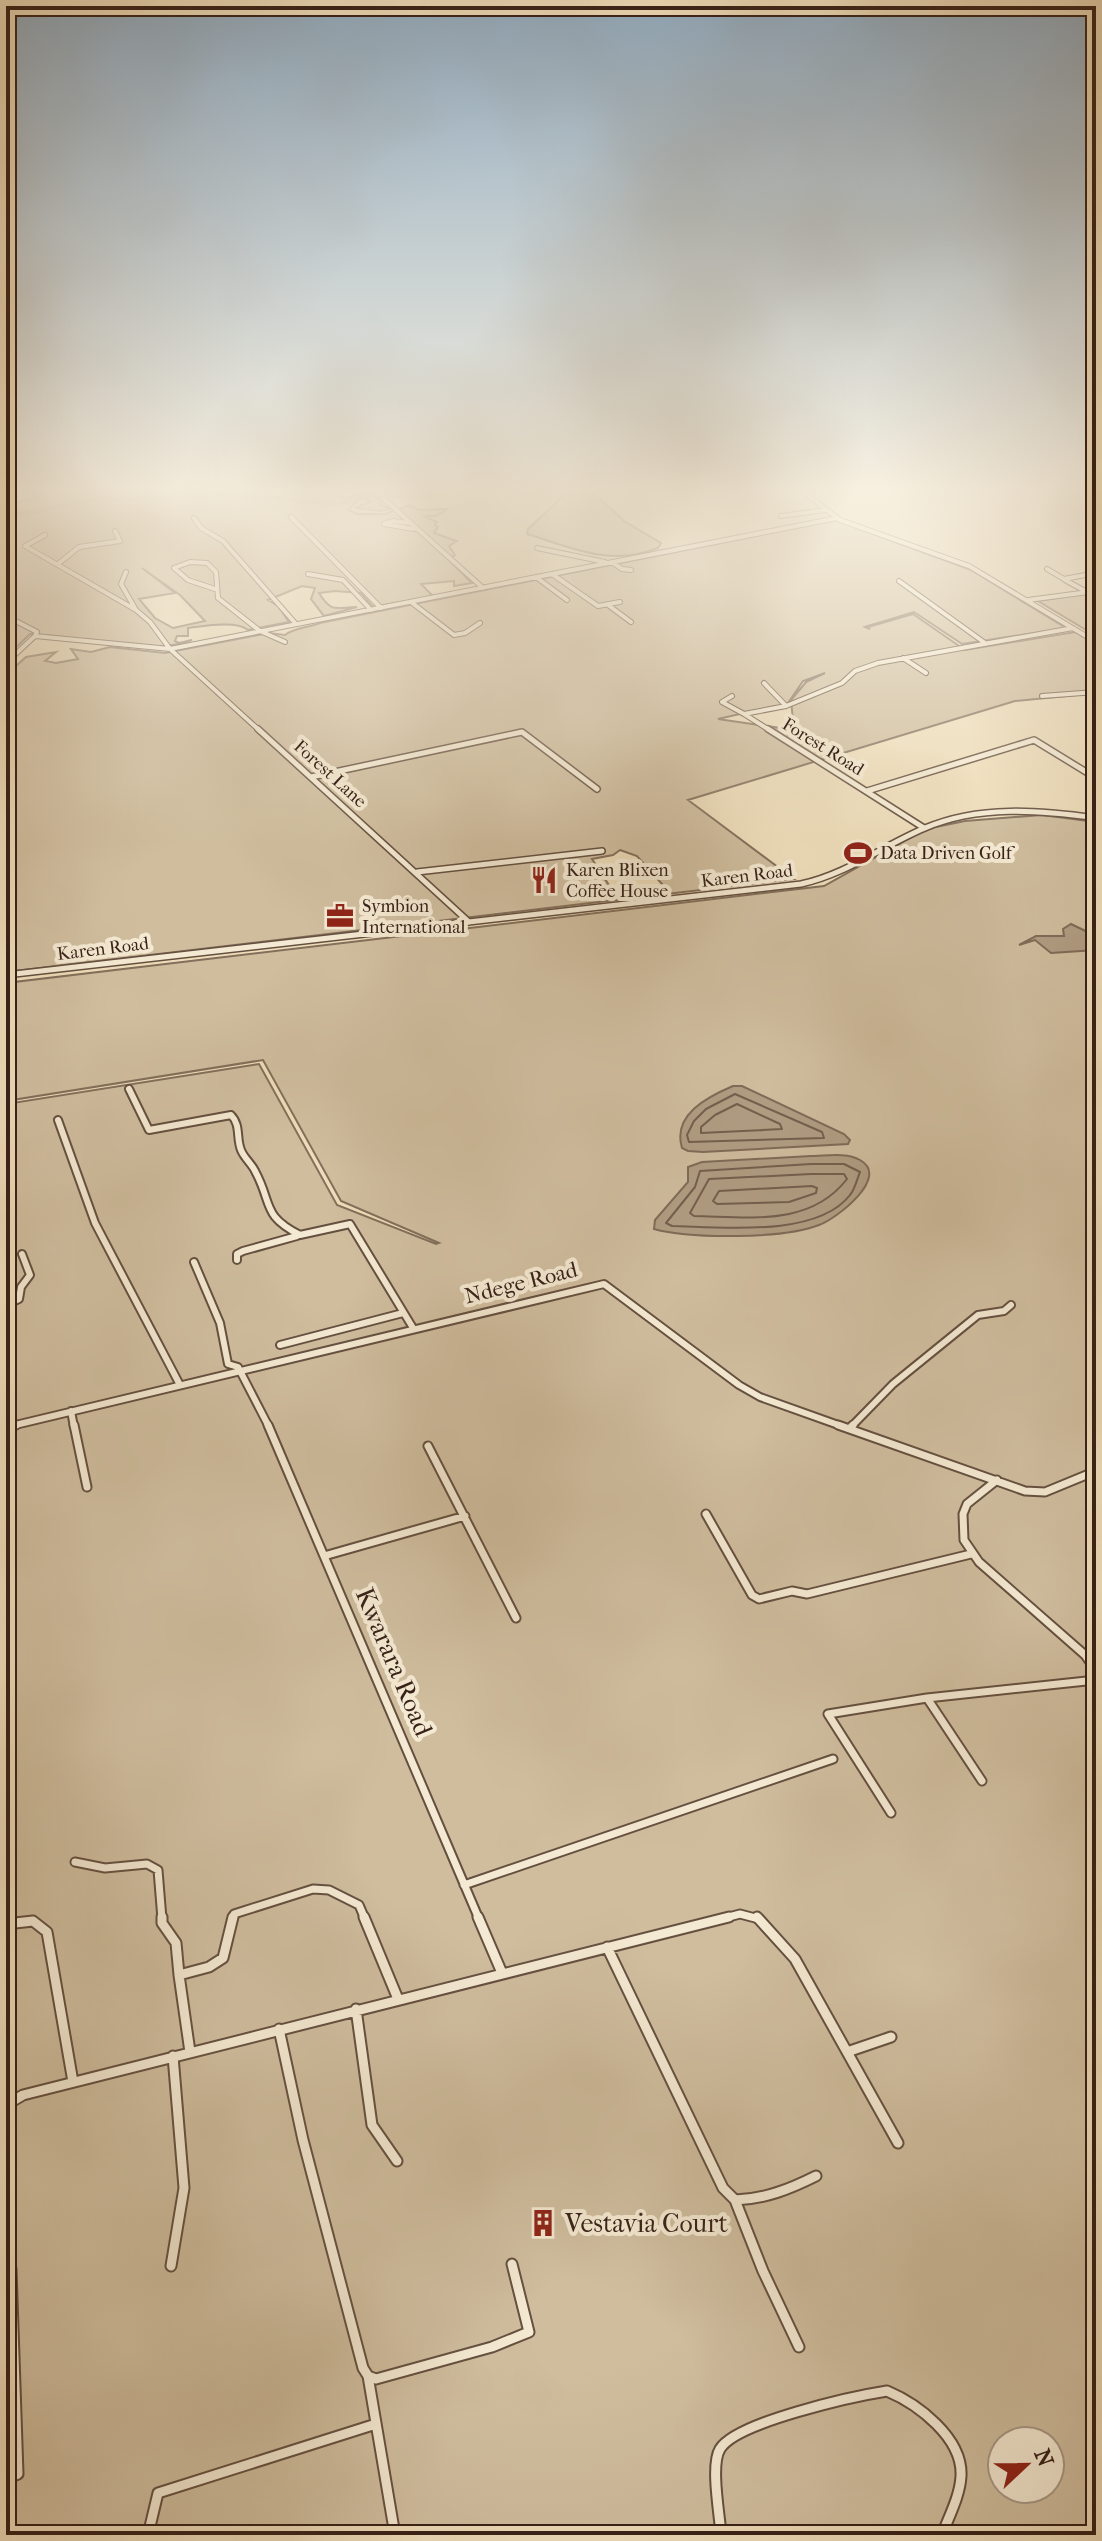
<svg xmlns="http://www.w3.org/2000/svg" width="1102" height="2541" viewBox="0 0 1102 2541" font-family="'IM FELL French Canon',serif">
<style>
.green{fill:#cfbd9e;stroke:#836f5b;stroke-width:2;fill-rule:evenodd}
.water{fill:#b09d83;stroke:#806b58;stroke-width:2}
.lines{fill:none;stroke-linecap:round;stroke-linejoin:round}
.shore{stroke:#745f4e;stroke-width:2}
.river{fill:#b09d83;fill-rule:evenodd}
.minor-far4-casing{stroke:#655040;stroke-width:6}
.minor-far3-casing{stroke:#655040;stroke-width:8}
.minor-far2-casing{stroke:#655040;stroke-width:10}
.minor-far1-casing{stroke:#655040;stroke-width:11}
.minor-casing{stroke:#655040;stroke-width:13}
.minor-far4{stroke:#f4e9d2;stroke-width:4}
.minor-far3{stroke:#f4e9d2;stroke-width:5}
.minor-far2{stroke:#f4e9d2;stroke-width:6}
.minor-far1{stroke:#f4e9d2;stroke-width:7}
.minor{stroke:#f4e9d2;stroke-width:9}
.labels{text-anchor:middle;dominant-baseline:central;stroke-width:8;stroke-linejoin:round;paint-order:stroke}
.far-street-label{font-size:18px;fill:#372118;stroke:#f4e9d2}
.far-poi-label{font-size:18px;fill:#372118;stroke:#f4e9d2;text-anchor:start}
.street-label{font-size:22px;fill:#372118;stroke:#f4e9d2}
.near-street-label{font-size:26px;fill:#372118;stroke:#f4e9d2}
.near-poi-label{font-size:26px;fill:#372118;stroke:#f4e9d2;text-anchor:start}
</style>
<rect width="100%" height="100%" fill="#eeddba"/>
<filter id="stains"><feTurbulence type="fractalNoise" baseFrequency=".0025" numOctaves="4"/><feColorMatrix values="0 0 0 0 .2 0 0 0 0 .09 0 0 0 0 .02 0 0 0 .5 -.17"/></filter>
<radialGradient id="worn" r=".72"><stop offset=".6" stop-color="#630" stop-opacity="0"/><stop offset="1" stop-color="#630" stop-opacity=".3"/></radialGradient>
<path class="green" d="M21,488H341L338,495L344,499L369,491L382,502L380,505L391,509L380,511L355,508L370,502L366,498L359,499L348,510L358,514H385L410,505L419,510L448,509L436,516H423L437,522L435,525L438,527L434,533L457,541L449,546L455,555L449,560L472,583L454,586V581L421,584L433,596L373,607L361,593L335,591L319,593C332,614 336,607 357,607L324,616L311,599L315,588L302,586L268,600L278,606L289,622L248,630C237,620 203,626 188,628V636H177L175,641L179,643L192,640C151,657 75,635 30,634L6,657V518L19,512L8,505L38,497ZM142,568L180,595L205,621L173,628L155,618L139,599L175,593Z
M588,488L624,521L661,543L658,548C610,567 573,548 527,534L528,529L571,489Z
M836,520L971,570L1066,628L962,644L914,612L865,627L870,629L868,627L913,614L965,650L1075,632L1096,644V693L1015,701L688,800L794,879L6,972V675L26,657L56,652L45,661L56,663L78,659L71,649L91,652L110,647L165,653L269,633L285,635C295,627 308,628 320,623ZM825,673L806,682L791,700L794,730L718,719L788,703L803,681ZM620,850L637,856L670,893L618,899L592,859L613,855Z
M1096,592V636L1038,601Z
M1042,815L1096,822V2535H6V1104L259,1064L337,1205L436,1244L439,1243L341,1201L263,1060L6,1101V983L824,886L926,829L965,821ZM1002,2441H1050V2489H1002Z"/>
<path class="water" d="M1071,924L1096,936V950L1051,953L1035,940L1019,945L1036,936H1064L1063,929Z
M733,1086H742L844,1134L850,1140L848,1144L703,1152L688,1151L682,1148C672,1115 707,1097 733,1086Z
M811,1156C826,1156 846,1152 860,1160C891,1177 836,1219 819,1225C784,1239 690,1239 654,1229L655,1220L688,1182V1167L702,1162Z"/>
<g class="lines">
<path class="shore" d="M735,1094L822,1132L824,1138L689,1142L687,1135L694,1121L706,1109Z
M737,1104L780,1124L782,1129L701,1133V1127L715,1115Z
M811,1164H844L860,1172C857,1179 855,1189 850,1195C817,1238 720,1227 672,1226L666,1223L695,1187L700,1171Z
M811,1174H844L847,1179C810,1227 749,1217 694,1216L690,1213L709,1179Z
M812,1186L817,1188L816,1193L789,1202L717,1204L713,1201L719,1191Z"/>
<path class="river" d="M450,488H461L436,498H364L337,506L210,494L147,501H97L33,514L6,522V517L31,510L97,497H147L210,490L336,502L363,494H435Z"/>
<g class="minor-far4-casing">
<path id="minor-far4" d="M372,488L483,588
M798,488L840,520L969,566L1096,642
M781,516L826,510
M291,517L381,608
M194,518L201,528L223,541L296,624
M409,523L393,521L384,524L414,529
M45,535L25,546L136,610L150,622L170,649L260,731
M537,548L605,562
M612,562L622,569L631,570
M58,564L79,547L120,541L115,531
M1047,569L1064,579L1096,573
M126,572L121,584L136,610
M308,574L343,580L371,610
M552,574L598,606L620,602
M536,577L567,600
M1065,580L1087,592
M899,581L985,643
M215,589L188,580L174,568L190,562L207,563L216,572L218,598L260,631L285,642
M1028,600L1096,591
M411,602L454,635L465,633L480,623
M608,605L631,622
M6,616L37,632L35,636
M903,658L926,673
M6,663L35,636L170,649L837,518
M764,683L786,706
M732,696L722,702L744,714
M1042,696L1096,692
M771,731L744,714L786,706L842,683L855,671L878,663L1073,628"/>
</g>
<g class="minor-far3-casing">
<path id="minor-far3" d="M258,729L469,922
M768,729L924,828
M311,777L522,732L597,789
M867,791L1034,740L1096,778
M417,872L602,851
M6,975L801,884C847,874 882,846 925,828C979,805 1039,810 1096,818"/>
</g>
<g class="minor-far2-casing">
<path id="minor-far2" d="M129,1089L149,1130L231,1115C241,1125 236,1138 241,1150C244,1158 252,1164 255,1171C273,1204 261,1215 300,1235L350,1224L413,1328
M58,1120L95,1223L180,1385
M237,1260V1254L243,1251L297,1236
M194,1262L220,1323L228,1364L238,1367L269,1427
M6,1305L19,1299L21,1287L30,1275L22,1254
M280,1345L403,1313
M71,1411L74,1427
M7,1427L604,1284L739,1385L760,1397L844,1427
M851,1427L893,1384L978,1315L1004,1311L1011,1305"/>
</g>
<g class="minor-far1-casing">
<path id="minor-far1" d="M74,1425L87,1487
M268,1425L479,1919
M838,1425L1025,1491L1045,1492L1096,1471
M6,1427L16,1425
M850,1428L853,1425
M428,1446L516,1618
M997,1480L967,1504L963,1514L964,1540L979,1562L1085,1655L1096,1671
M706,1514L752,1595L759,1599L792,1591L807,1594L971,1554
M324,1556L465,1516
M982,1781L927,1698L1096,1680
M891,1813L828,1714L927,1698
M75,1862L105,1868L147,1864L158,1870L162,1919
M464,1885L833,1759
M233,1919L234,1914L313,1889L329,1890L359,1905L365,1919
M721,1919L740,1914L759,1919"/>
</g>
<g class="minor-casing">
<path id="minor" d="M162,1917V1923L176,1943L179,1975
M364,1917L398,1999
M478,1917L502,1973
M757,1917L795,1959L898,2143
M6,1924L33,1921L47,1932L73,2082
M607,1947L723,2188L735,2200C765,2199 790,2189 816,2176
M356,2009L372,2125L397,2161
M279,2029L303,2140L363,2368L368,2376L376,2379L492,2347L529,2332L512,2264
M190,2052L179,1975L209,1967L223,1958L233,1917
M847,2052L891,2037
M6,2105L23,2095L729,1917
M735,2200L763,2271L799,2347
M6,2258L11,2269L18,2474L6,2479
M171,2266L184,2188L173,2056
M368,2376L395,2535
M148,2535L158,2493L376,2424
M721,2535C720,2516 710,2465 720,2449C736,2422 855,2396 887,2391C918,2404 963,2438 961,2476C960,2496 949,2516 942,2535"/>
</g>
<use href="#minor-far4" class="minor-far4"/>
<use href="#minor-far3" class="minor-far3"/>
<use href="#minor-far2" class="minor-far2"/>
<use href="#minor-far1" class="minor-far1"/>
<use href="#minor" class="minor"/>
</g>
<linearGradient id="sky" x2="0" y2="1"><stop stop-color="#91abc0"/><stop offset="0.58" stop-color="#f7f0e0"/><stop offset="1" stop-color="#f7f0e0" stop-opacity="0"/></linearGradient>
<rect width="1102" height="844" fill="url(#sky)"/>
<defs>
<g id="stadium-bare" transform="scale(2.16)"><path d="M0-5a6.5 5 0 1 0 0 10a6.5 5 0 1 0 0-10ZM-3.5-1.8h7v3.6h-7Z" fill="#8f2418" stroke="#f4e9d2" stroke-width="2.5" paint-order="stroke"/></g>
<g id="restaurant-bare" transform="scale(2.16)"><path d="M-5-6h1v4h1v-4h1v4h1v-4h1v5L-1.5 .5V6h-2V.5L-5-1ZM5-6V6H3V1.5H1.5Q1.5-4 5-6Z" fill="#8f2418" stroke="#f4e9d2" stroke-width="2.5" paint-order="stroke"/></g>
<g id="office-bare" transform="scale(2.16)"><path d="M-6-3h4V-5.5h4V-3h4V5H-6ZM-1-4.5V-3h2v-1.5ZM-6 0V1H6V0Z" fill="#8f2418" stroke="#f4e9d2" stroke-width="2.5" paint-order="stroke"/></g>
<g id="building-bare" transform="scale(2.16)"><path d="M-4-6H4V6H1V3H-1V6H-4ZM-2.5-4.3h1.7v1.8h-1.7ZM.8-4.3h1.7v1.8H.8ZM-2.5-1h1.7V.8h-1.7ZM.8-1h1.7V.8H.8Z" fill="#8f2418" stroke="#f4e9d2" stroke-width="2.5" paint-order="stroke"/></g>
</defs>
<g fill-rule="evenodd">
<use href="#stadium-bare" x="858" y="853"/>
<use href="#restaurant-bare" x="544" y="880"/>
<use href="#office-bare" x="340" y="916"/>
<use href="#building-bare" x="543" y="2223"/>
</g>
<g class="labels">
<g class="far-street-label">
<text transform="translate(823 747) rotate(32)">Forest Road</text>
<text transform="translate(330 774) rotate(42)">Forest Lane</text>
<text transform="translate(747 876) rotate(-7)">Karen Road</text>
<text transform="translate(103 949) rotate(-7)">Karen Road</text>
</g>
<g class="far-poi-label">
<text x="880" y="853">Data Driven Golf</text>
<text x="566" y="870">Karen Blixen<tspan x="566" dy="21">Coffee House</tspan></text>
<text x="362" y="906">Symbion<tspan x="362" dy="21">International</tspan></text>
</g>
<g class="street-label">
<text transform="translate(521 1283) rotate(-14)">Ndege Road</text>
</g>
<g class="near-street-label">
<text transform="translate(394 1662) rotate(67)">Kwarara Road</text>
</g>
<g class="near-poi-label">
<text x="565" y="2223">Vestavia Court</text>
</g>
</g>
<rect width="1102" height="2541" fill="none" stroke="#eeddba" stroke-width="32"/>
<rect x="8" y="8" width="1086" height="2525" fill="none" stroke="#372118" stroke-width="4"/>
<rect x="16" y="16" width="1070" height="2509" fill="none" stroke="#372118" stroke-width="2"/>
<g transform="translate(1026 2465) rotate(68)"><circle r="38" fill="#f4e9d2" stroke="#a89988" stroke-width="2"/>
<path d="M0-6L14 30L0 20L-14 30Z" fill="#8f2418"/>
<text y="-12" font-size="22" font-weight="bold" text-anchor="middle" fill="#372118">N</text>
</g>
<rect width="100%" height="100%" filter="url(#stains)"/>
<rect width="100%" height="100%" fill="url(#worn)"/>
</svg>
